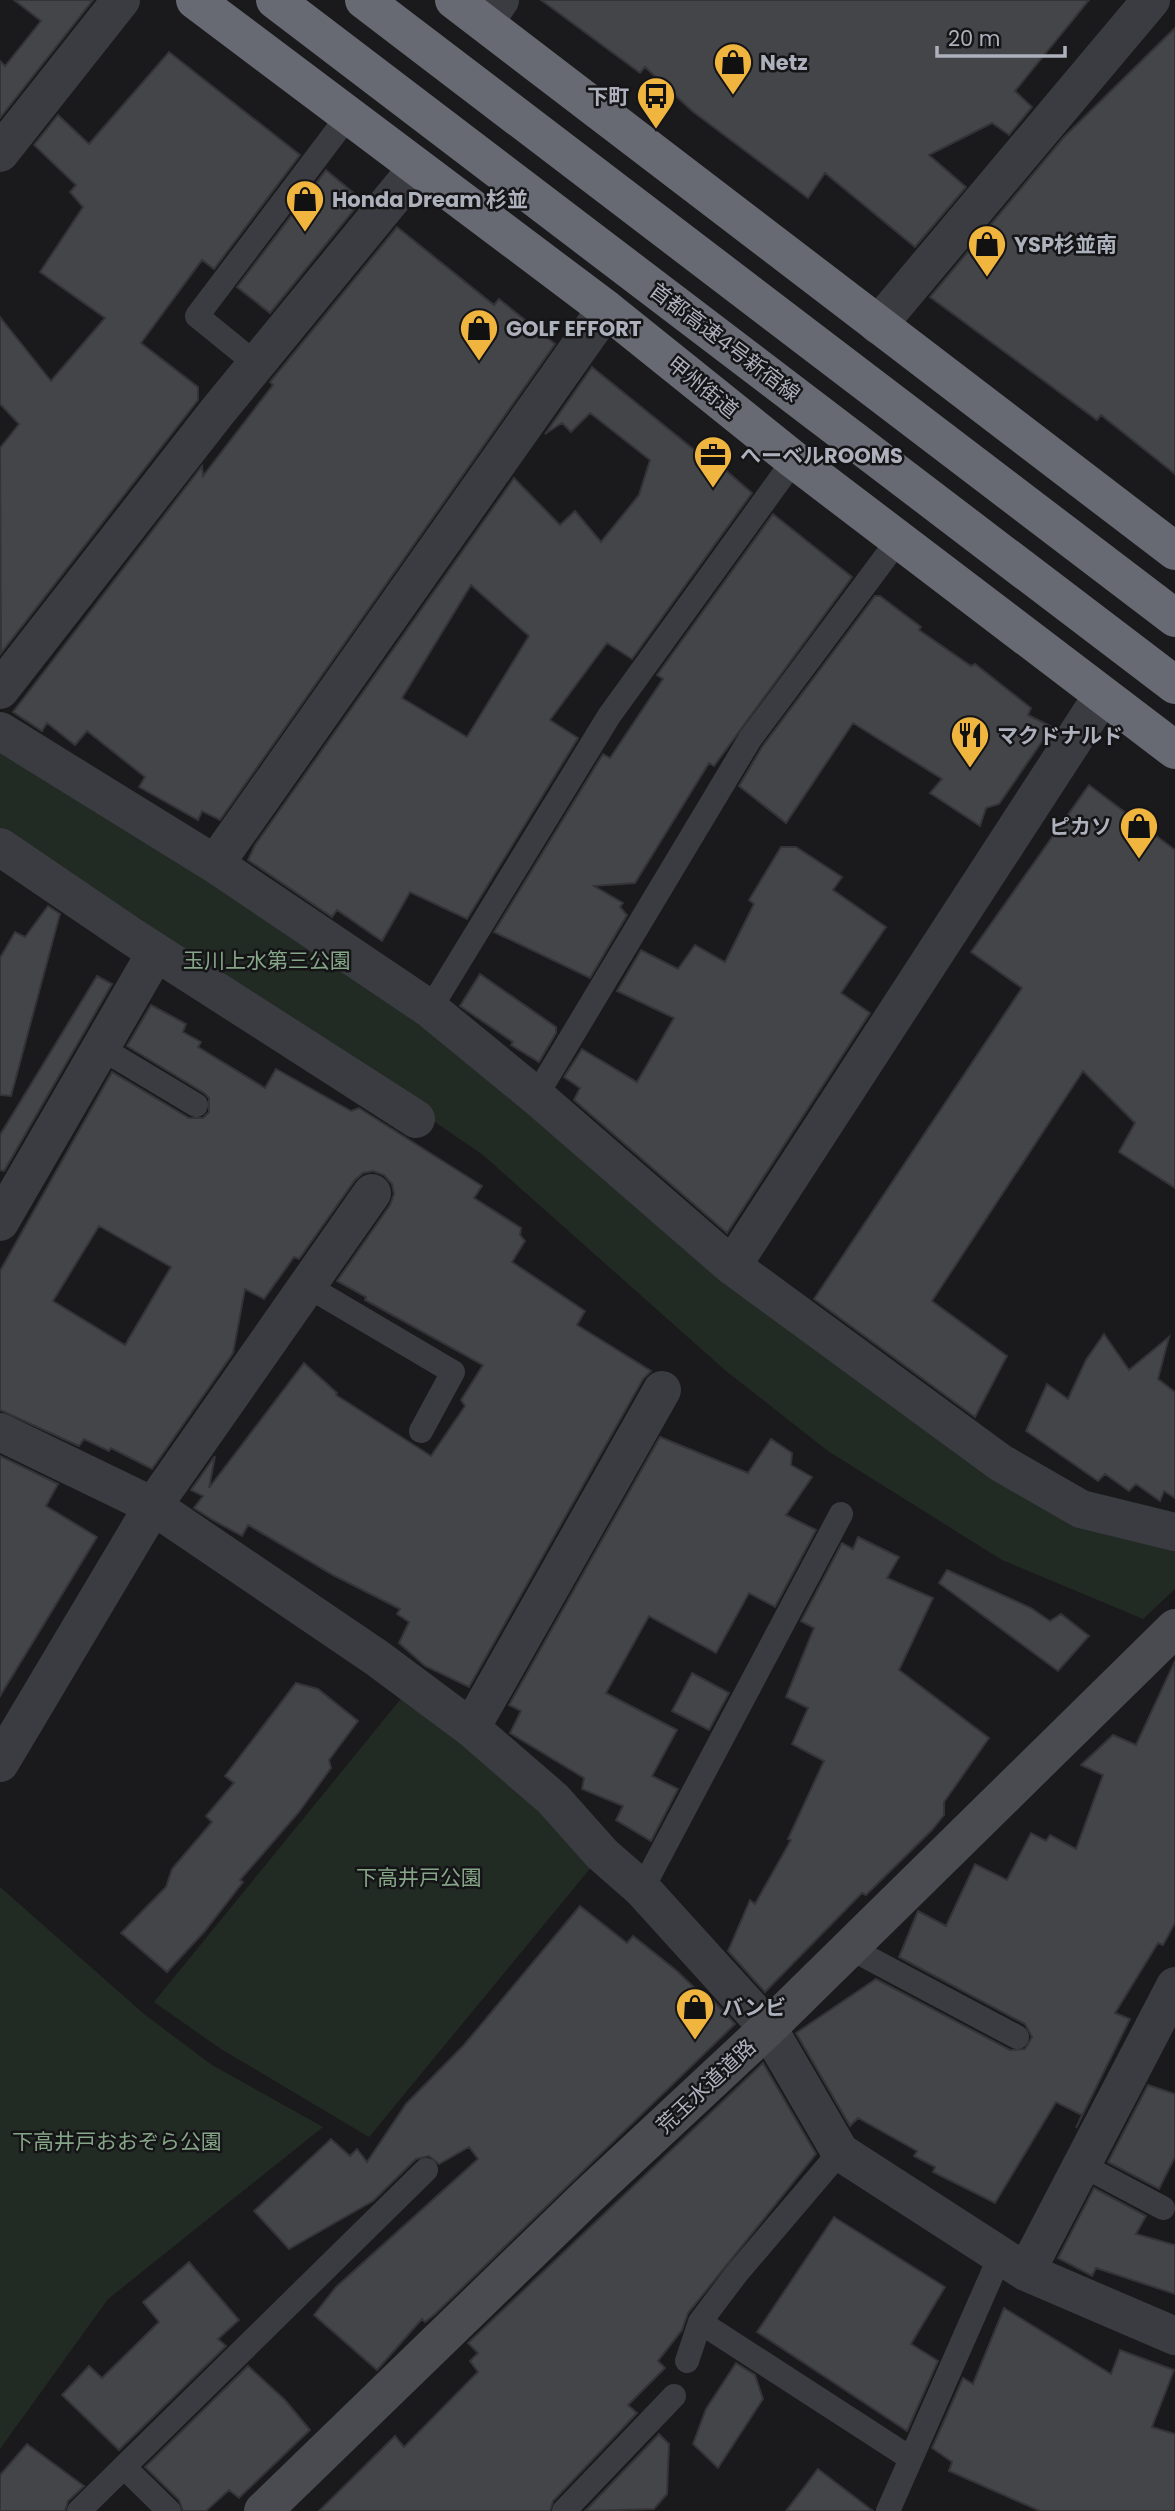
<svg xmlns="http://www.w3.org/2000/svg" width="1175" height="2511" viewBox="0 0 1175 2511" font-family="Poppins,'Noto Sans JP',sans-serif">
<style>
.green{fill:#222b23}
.building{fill:#444549;stroke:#343438;stroke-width:2;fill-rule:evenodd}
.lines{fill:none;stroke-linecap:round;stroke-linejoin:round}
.lane{stroke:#3b3c41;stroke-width:24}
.street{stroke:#3b3c41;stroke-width:38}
.secondary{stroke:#494b51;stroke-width:38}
.highway{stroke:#676a72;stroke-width:38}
.labels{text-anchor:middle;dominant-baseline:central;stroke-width:5;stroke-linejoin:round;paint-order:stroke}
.poi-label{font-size:21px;font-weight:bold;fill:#adb1bc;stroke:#151518;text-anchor:start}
.street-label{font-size:21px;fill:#adb1bc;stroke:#151518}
.park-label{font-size:21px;fill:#85a687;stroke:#151518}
</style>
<rect width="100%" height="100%" fill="#1a1a1c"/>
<path class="green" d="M0,749L291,925L570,1138L825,1353L1175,1545V1589L1143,1619L1002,1560L828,1451L726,1371L483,1155L333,1052L0,839Z
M413,1684L602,1854L369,2137L221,2049L154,2002Z
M0,1887L144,2014L212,2065L323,2127L108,2299L0,2449Z"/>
<path class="building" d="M14,0H93L0,118V61L5,66L41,21Z
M541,0H1089L1015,91L1032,107L1009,135L992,123L929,155L966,187L915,247L825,173L808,198L692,111L645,67L640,73Z
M1175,28V474L1101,415L1097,420L930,297L1064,137Z
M169,52L300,155L214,269L202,260L141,343L198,387V400L1,653L0,448L19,424L0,404V317L51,381L105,318L40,272L83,207L70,192L76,185L34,145L58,115L89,144Z
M326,170L362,200L270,313L237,287Z
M397,227L494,305L499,299L555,344L220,820L202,811L198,820L139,787L145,777L87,731L75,745L47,723L42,731L13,712L202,466L203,476L273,385L270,382Z
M592,367L697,452L700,448L752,493L632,659L607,643L550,720L578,738L467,919L410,892L382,941L337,910L332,917L248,860L255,845L514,478L560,525L575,511L601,542L639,495L650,460L590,413L571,432L562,423L545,434ZM471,585L529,636L467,737L402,698Z
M773,514L852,577L714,766L709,763L635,883L594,886L623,903L620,907L627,915L590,978L494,932L603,754L610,758L663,679L657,675Z
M875,596H880L921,627L919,630L971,666L975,664L1031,708L1028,715L1052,727L999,804L986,808L980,826L930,793L942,779L853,723L786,823L739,786L762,747Z
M1089,785L1175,850V1188L1119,1152L1135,1123L1083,1071L932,1301L1007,1356L975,1417L814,1299L1022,988L971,952Z
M781,847H796L842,877L833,890L886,927L841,993L870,1013L727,1233L574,1100L580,1088L564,1077L582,1049L637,1082L674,1018L617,991L641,950L678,969L695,945L725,962L754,904L749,900Z
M48,906L60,914L11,1096L0,1095V958L15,932L25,937Z
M480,974L556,1027V1033L539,1062L511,1045L513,1042L460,1006Z
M97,976L112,984L4,1171L0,1170V1135Z
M151,1005L186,1024L183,1032L201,1042L198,1047L265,1088L276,1069L351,1111L359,1108L482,1186L474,1198L521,1228L520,1235L525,1241L512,1262L585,1311L577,1325L651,1371L643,1379L469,1687L425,1666L399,1643L409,1622L397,1614L400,1609L333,1575L248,1525L242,1536L211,1519L194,1508L203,1496L191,1490L215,1456L209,1488L304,1363L337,1393L336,1395L431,1456L465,1406L461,1400L483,1365L365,1300L366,1297L337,1281L390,1205L394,1194L392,1184L384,1175L373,1171L363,1173L355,1180L299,1259L294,1257L264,1299L245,1289L233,1353L152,1469L111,1448L109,1451L84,1439L79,1446L0,1410V1271L112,1072L189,1118H203L209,1112V1098L204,1093L127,1046ZM99,1226L171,1267L125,1345L53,1301Z
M1104,1334L1129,1370L1169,1337L1158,1379L1175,1392V1498L1164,1491L1160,1501L1136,1484L1129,1491L1105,1474L1098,1481L1026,1431L1047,1384L1068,1399L1086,1360Z
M660,1437L748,1473L771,1439L792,1453L791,1465L812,1477L786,1515L816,1530L775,1607L749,1593L716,1653L649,1616L606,1693L677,1730L652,1776L678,1789L651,1841L616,1820L623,1806L582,1789L584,1778L510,1733L521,1711L509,1705Z
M0,1456L58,1484L46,1506L97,1537L0,1696Z
M858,1537L899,1557L887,1578L933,1598L899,1670L989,1738L944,1802V1815L932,1830L866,1895L862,1893L765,1992L728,1951L750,1900L755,1904L791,1840L788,1839L824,1761L792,1744L808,1708L786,1697L814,1628L801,1621L842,1543L853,1549Z
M947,1570L1031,1608L1050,1621L1061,1614L1089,1636L1058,1671L939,1583Z
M1175,1661V1923L1163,1945L1158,1943L1115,2013L1130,2019L1076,2128L1082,2115L1056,2102L995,2203L933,2172L935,2167L914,2156L917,2151L858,2118L850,2126L796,2033L876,1979L1010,2050L1025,2049L1032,2037L1025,2024L899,1957L918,1911L946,1926L975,1864L1007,1880L1031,1833L1046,1841L1050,1835L1076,1849L1103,1775L1081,1765L1113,1735L1136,1745Z
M692,1673L729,1693L709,1730L672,1711Z
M296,1683L318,1689L358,1721L329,1760L331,1768L299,1812L240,1880L243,1882L204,1932L167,1972L121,1933L166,1887L172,1869L212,1822L206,1816L234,1783L225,1776Z
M580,1906L627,1943L633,1936L677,1971L707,2000L709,1996L735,2024L435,2314L425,2322L422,2319L377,2370L314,2315L336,2287L478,2159L469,2147L439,2164L429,2156L416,2159L373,2201L289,2249L254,2211L331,2139L350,2156L357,2149L367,2162L406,2104L464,2045Z
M763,2063L816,2154L688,2313L682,2330L658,2361L665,2368L628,2405L637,2413L553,2501L550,2511H319L395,2436L404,2447L478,2372L470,2361L478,2353L468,2343Z
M1148,2085L1175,2094V2157L1159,2189L1108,2162Z
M1094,2188L1146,2216L1136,2234L1175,2245V2294L1096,2268L1092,2276L1058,2258Z
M834,2217L945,2287L911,2344L938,2361L907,2431L757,2332Z
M189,2262L239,2320L218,2339L226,2346L119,2450L62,2395L89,2366L102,2378L159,2322L143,2302Z
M1004,2308L1111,2374L1120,2350L1174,2370L1152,2427L1175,2434V2511H1040L949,2471L952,2462L932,2448L963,2378L973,2384Z
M736,2363L755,2375L763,2399L718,2468L693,2444L706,2409Z
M248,2366L285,2400L310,2430L239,2498L229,2490L206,2511H183L179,2500L145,2467Z
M659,2434L669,2444L667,2494L654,2509L585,2511Z
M27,2444L84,2486L68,2501L65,2511H0V2475Z
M818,2469L873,2511H786Z"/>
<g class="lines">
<path class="lane" d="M256,364L197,316L348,116
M430,1009L609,716L794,460
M101,1048L196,1105
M536,1096L750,739L899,539
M309,1287L453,1372L421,1431
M642,1889L841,1514
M848,1947L1017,2037
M1082,2165L1163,2208
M700,2322L910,2458
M687,2361L700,2322L737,2273L840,2152
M124,2467L169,2511
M79,2511L426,2170
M564,2511L674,2396
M888,2511L1001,2254"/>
<path class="street" d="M485,22L500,0
M0,153L121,0
M878,325L1151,0
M0,690L217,412L417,168
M0,731L215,864L430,1009L536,1096L732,1266L1001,1463L1081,1509L1175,1532
M0,847L131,936L416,1119
M215,864L606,309
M0,1222L156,952
M732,1266L1102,696
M0,1432L153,1506L377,1658L471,1728L553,1799L602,1854L642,1889L768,2028L840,2152L1026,2272L1175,2336
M471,1728L662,1390
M0,1763L153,1506L372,1193
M1026,2272L1175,1986"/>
<path class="secondary" d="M263,2511L590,2194L768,2028L1175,1628"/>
<path class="highway" d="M195,0L606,309L794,460L1175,750
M275,0L1175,685
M364,0L1175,618
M454,0L1175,551"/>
</g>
<defs>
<g id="shop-pin" transform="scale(2.0125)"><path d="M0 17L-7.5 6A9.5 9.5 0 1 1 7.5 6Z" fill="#f0b53f" stroke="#151518"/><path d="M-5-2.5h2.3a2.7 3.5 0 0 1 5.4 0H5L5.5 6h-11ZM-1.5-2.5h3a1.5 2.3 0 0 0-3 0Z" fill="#111"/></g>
<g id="bus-pin" transform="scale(2.0125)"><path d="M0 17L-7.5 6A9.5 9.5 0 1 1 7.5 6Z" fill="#f0b53f" stroke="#151518"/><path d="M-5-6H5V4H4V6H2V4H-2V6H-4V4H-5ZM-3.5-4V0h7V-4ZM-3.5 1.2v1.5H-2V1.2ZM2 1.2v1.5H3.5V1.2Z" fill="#111"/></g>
<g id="office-pin" transform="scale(2.0125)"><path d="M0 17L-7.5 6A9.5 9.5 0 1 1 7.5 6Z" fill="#f0b53f" stroke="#151518"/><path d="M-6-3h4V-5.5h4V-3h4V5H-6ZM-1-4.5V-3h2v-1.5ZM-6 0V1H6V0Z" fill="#111"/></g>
<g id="restaurant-pin" transform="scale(2.0125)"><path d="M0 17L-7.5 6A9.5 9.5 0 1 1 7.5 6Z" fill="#f0b53f" stroke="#151518"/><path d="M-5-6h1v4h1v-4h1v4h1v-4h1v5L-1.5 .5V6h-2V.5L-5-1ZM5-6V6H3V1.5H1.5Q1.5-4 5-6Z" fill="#111"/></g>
</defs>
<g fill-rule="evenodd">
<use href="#shop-pin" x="733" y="62"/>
<use href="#bus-pin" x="656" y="96"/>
<use href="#shop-pin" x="305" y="199"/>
<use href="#shop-pin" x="987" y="244"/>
<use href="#shop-pin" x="479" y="328"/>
<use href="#office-pin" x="713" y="455"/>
<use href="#restaurant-pin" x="970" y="735"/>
<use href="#shop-pin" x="1139" y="826"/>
<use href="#shop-pin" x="695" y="2007"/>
</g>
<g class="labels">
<g class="poi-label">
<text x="760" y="62">Netz</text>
<text x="629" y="96" text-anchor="end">下町</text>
<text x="332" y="199">Honda Dream 杉並</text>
<text x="1014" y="244">YSP杉並南</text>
<text x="506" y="328">GOLF EFFORT</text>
<text x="740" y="455">へーベルROOMS</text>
<text x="997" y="735">マクドナルド</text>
<text x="1112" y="826" text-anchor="end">ピカソ</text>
<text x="722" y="2007">バンビ</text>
</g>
<g class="street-label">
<text transform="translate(725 342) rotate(37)">首都高速4号新宿線</text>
<text transform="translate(703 387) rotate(39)">甲州街道</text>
<text transform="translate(706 2086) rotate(-43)">荒玉水道道路</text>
</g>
<g class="park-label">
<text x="267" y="960">玉川上水第三公園</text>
<text x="419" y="1877">下高井戸公園</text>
<text x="117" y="2141">下高井戸おおぞら公園</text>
</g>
</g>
<path d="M937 46v10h128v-10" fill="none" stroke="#adb1bc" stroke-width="3.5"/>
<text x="948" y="46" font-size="21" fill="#adb1bc" stroke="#151518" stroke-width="5" paint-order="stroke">20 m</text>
</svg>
